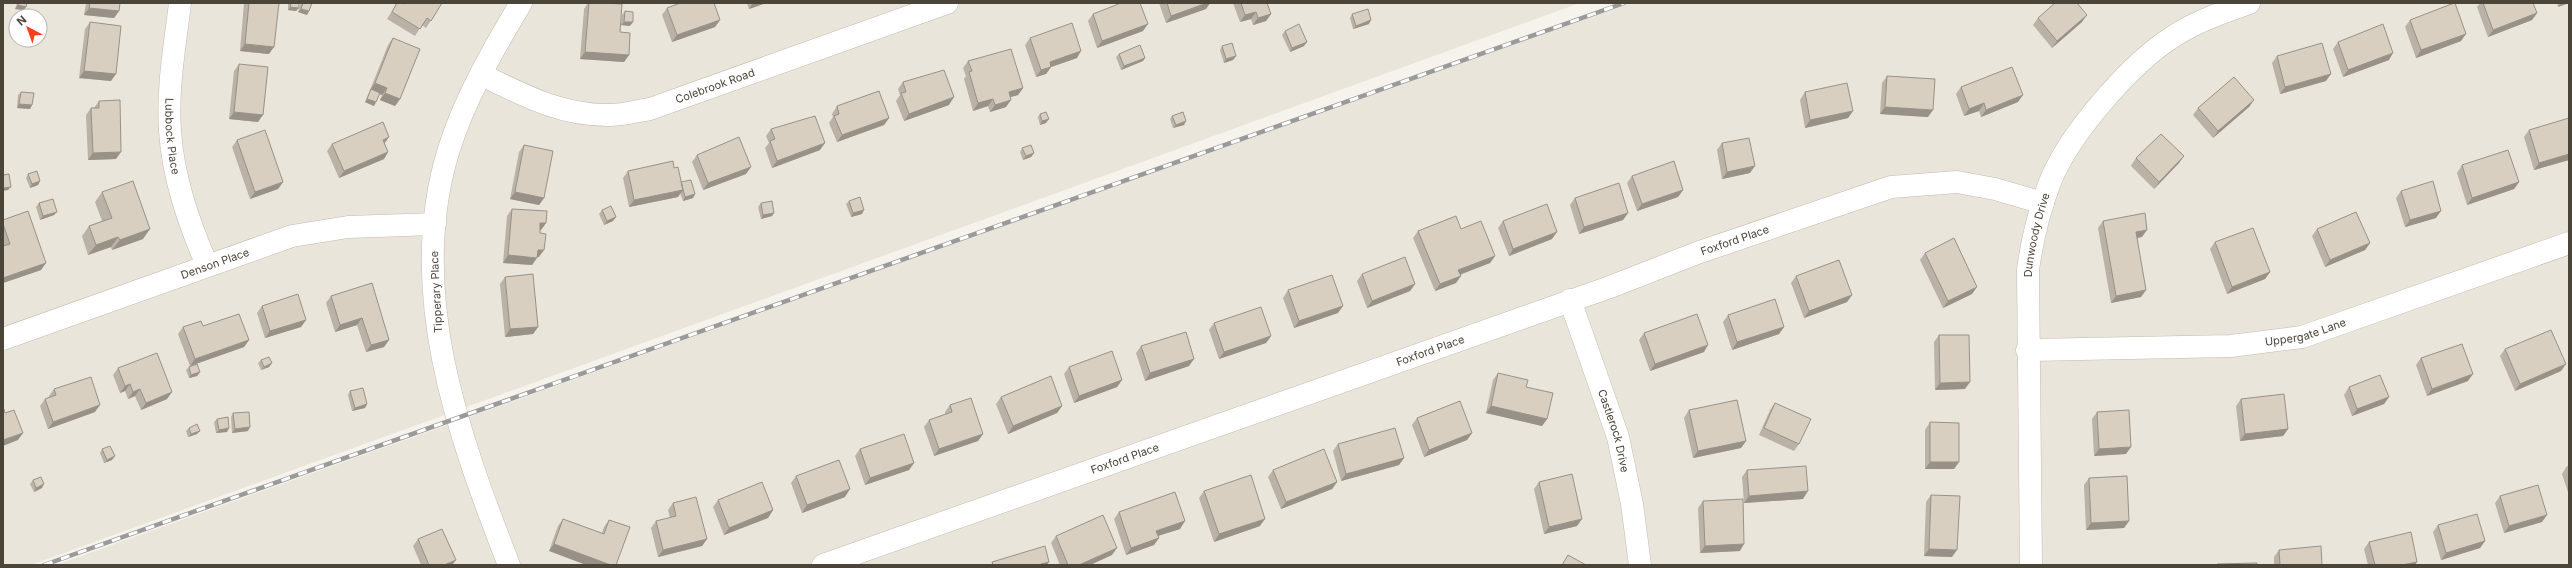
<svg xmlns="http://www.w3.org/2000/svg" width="2572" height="568" viewBox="0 0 2572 568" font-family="Inter,sans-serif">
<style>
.residential{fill:#eae5da;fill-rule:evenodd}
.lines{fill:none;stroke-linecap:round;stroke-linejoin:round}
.minor-casing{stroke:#c2bbae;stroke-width:23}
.minor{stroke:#fff;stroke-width:22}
.rail-casing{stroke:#9a9a9a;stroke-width:4.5}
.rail{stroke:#fff;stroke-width:3;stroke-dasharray:9;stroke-linecap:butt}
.wall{fill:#bab2a6}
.shaded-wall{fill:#979187}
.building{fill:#d8cfc1;stroke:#979187}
.labels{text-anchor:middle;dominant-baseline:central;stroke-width:3.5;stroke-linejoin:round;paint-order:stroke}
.street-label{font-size:11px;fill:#4b4439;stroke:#fff}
</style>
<rect width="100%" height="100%" fill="#f6f3ec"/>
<path class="residential" d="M3,3H1580L31,565H3ZM16,16H40V40H16Z
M1625,3H2569V565H56Z"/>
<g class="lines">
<g class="minor-casing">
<g id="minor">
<path id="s1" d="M180,3C175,45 167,88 170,131C173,178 189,223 207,265"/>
<path id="s2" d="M482,75C523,95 560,115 607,115C621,116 636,111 650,109L947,3"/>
<path id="s3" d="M1570,300L1618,437L1632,504L1640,565"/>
<path id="s4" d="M3,339L292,236L348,227L435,224"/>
<path id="s5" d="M2027,350L2231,346L2302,337L2569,243"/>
<path d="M509,565C458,434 405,290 449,149C465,98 494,48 521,3"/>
<path id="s6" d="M823,565L1610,287L1697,253L1891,187L1957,182L1995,189L2043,203"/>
<path id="s7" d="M2031,565L2028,270C2032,240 2039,211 2050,182C2069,134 2131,63 2174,36C2197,21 2224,12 2249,3"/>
</g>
</g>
<use href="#minor" class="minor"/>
<g class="rail-casing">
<path id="rail" d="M44,565L1624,3"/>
</g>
<use href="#rail" class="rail"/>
</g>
<path class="wall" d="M17,3H27L24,10L15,9Z
M86,3H120L119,11L114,18L84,15Z
M244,3H279L269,54L240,51Z
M288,3H299L296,11L288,10Z
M301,3H312L309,11L307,15L298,12Z
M397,3L404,4L405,3H442L426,28L422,25L415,36L387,19Z
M588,3L620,32L629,55L624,62L580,59L584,9Z
M747,3H766L749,9Z
M1159,3H1210L1206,9L1166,23Z
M1233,3H1267L1271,14L1266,21L1253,25L1251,19L1240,22Z
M2480,3H2533L2537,13L2532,20L2488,37L2477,7Z
M2557,3H2569L2558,7Z
M667,8L720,20L715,27L672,42L662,15Z
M625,11L630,26L621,25L622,15Z
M1093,14L1143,31L1097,48L1088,21Z
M1352,14L1369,24L1353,29L1350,18Z
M2038,18L2082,22L2052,48L2033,25Z
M2410,20L2461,41L2416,58L2405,27Z
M90,22L111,81L79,78L85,29Z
M1285,31L1304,46L1290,52L1282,35Z
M393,38L400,99L395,106L380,100L382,95L379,94L374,106L365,102L370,90L388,45Z
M1030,38L1077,58L1051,67L1046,74L1036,77L1025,45Z
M2338,42L2389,60L2343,77L2333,49Z
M1222,46L1236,56L1233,60L1224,63L1220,50Z
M1119,54L1145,58L1143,61L1121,70L1116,57Z
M2277,56L2326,81L2280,94L2272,63Z
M968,61L1023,88L1018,95L1010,97L1006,107L990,112L988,106L973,111L964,79L966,76L963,68Z
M239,64L258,122L229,119L234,71Z
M1887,76L1928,117L1880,114L1882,83Z
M903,82L949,105L904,121L896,101L900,95L898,89Z
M1961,87L2018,102L1981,117L1979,111L1964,116L1956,94Z
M21,92L32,105L30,109L17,108L18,95Z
M1805,92L1853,111L1848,118L1805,128L1800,100Z
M2254,100L2249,107L2213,138L2193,115L2198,108Z
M99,101L116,159L88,160L86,115L91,108H94Z
M837,106L889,118L884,125L837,142L829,123L833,117L832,114Z
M1040,114L1046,123L1040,125L1038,117Z
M1172,116L1186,121L1184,125L1173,128L1170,119Z
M771,129L820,150L772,168L765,148L769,143L766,136Z
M2529,130L2569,160L2534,170L2524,137Z
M237,140L283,182L278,189L250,199L232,147Z
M1722,143L1750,173L1722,179L1717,150Z
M332,144H385L388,152L384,159L339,178L327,151Z
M524,145L544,198L539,205L510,199L519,152Z
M1022,148L1034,153L1031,157L1023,160L1020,152Z
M697,155L746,174L703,190L692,162Z
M2136,158L2179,163L2154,189L2131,166Z
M2462,165L2519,182L2514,189L2467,205L2457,173Z
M674,168L681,182L695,194L693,198L683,201L680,193L678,197L629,207L623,178L628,171Z
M28,174L40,181L38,185L30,188L26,178Z
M1632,176L1683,190L1678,197L1637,211L1627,183Z
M2401,191L2436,218L2405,227L2396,198Z
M102,192L143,239L112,250L111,247L88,255L82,236L89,226L102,221L95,202Z
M1575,198L1628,213L1623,220L1579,234L1570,205Z
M849,201L862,214L851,217L846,204Z
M39,203L54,215L40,220L36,207Z
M761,203L774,213L772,216L761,219L758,207Z
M512,209L546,223L541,230H540L539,257H537L532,265L503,263L507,216Z
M602,210L616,217L613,221L604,225L599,214Z
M3,220L41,270L3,283Z
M1503,221L1552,239L1509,256L1498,228Z
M2103,221L2142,237L2137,238L2146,290L2141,297L2111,303L2098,228Z
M1461,229L1495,256L1490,263L1460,275L1456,283L1435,291L1413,238L1418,231Z
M2317,229L2370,243L2365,250L2325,267L2312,236Z
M2215,242L2270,272L2265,279L2227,294L2210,249Z
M1925,253L1972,294L1943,308L1920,260Z
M1362,274L1415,284L1410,291L1367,308L1357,281Z
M1796,276L1852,295L1847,302L1804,318L1791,283Z
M505,277L538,327L533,334L505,337L500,284Z
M372,283L389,340L384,347L366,352L357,325L335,332L326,303L331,296Z
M1288,290L1338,313L1294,328L1283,298Z
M262,306L306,320L301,327L265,338L257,313Z
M1728,315L1784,327L1779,334L1732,350L1723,322Z
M1214,323L1271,336L1266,343L1219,359L1209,330Z
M183,327L249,340L244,347L190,366L178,334Z
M1644,333L1704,352L1650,371L1639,340Z
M1939,335L1965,389L1935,390L1934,342Z
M1141,346L1189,366L1145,381L1136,353Z
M2505,349L2561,371L2515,391L2500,356Z
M2421,358L2468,381L2427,396L2416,365Z
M261,360L272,363L269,367L261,370L258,363Z
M189,367L200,372L197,376L189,378L186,370Z
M1069,367L1122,380L1117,387L1074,403L1064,374Z
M118,368L167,399L141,410L135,396L128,399L125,391L120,393L113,375Z
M1498,373L1526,387L1547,419L1542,426L1486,413L1493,380Z
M2349,387L2389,397L2384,404L2352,416L2344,395Z
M54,389L95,412L48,429L40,406L45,399L49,397V396Z
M350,391L367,404L365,408L352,411L348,395Z
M1001,397L1062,406L1057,413L1008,434L996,404Z
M2241,399L2288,429L2283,436L2240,441L2236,406Z
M1775,403L1799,444L1794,451L1759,435L1770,410Z
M950,405L983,434L978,441L934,456L924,427L929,420L945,414V412Z
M1689,410L1746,441L1741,448L1693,458L1684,418Z
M2097,412L2126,454L2094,456L2092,419Z
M233,413L248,431L232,433L231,417Z
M1417,418L1472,433L1467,440L1424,457L1412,425Z
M217,419L227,432L216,433L214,422Z
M1930,422L1959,462L1954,469H1925V430Z
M189,428L197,434L188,437L186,431Z
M1338,444L1404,458L1399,465L1341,481L1333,451Z
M102,449L112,460L104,463L100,453Z
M860,449L914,463L909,470L865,485L855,456Z
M2567,466H2569V495L2562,474Z
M1273,470L1337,482L1332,489L1281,509L1268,477Z
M1747,470L1803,499L1744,503L1742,477Z
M796,476L845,497L802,513L791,483Z
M2089,478L2129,521L2124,528L2086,530L2084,485Z
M33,480L42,488L34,492L30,484Z
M1539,482L1577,526L1544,534L1534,489Z
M1204,491L1260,526L1214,542L1199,498Z
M1931,495L1952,557L1924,556L1926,502Z
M2500,496L2542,522L2504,533L2495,503Z
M718,500L773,510L768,518L724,535L713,507Z
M1703,501L1740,551L1700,553L1698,508Z
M673,503L707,539L702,546L658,557L651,528L656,521L670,518L668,510Z
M1119,512L1180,529L1158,536L1154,545L1126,555L1114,519Z
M563,519L602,533L604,527L609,520L630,527L549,551L558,526Z
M2438,525L2485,541L2480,548L2441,560L2433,532Z
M1056,536L1112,555L1090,565H1060L1051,543Z
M418,539L452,565H421L413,546Z
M2369,542L2415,565H2368L2364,549Z
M2279,550L2322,565H2274V557Z"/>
<path class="shaded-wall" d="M753,3H766L749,9Z
M1207,3H1210L1206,9L1166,23L1171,16Z
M2561,3H2569L2558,7Z
M18,5L26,7L24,10L15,9Z
M290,7L299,8L296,11L288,10Z
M89,8L119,11L114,18L84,15Z
M301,9L309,11L307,15L298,12Z
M1256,12L1251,19L1240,22L1245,15Z
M2537,13L2532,20L2488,37L2493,30Z
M1271,14L1266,21L1253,25L1258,18Z
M2087,15L2082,22L2052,48L2057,41Z
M720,20L715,27L672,42L677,35Z
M1371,20L1369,24L1353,29L1356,26Z
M624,22H633L630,26L621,25Z
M1148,24L1143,31L1097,48L1102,41Z
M2466,34L2461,41L2416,58L2421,50Z
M1307,42L1304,46L1290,52L1292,48Z
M245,44L274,47L269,54L240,51Z
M1081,51L1077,58L1051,67L1046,74L1036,77L1041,70L1050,62Z
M585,52L629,55L624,62L580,59Z
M2393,53L2389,60L2343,77L2348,70Z
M1236,56L1233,60L1224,63L1226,59Z
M1145,58L1143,61L1121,70L1124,66Z
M84,71L116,74L111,81L79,78Z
M2331,74L2326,81L2280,94L2285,87Z
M375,83L387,88L382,95L370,91L371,89L370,90Z
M1023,88L1018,95L1004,99L1009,92Z
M385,93L400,99L395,106L380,100Z
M2023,95L2018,102L1981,117L1986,110Z
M954,97L949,105L904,121L909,114Z
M367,99L376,102L374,106L365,102Z
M993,99L988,106L973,111L978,103Z
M1011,100L1006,107L990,112L995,105Z
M2254,100L2249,107L2213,138L2218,131Z
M1984,103L1979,111L1964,116L1969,109Z
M19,104L32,105L30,109L17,108Z
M1885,107L1933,110L1928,117L1880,114Z
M1853,111L1848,118L1805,128L1810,120Z
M234,112L263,115L258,122L229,119Z
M889,118L884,125L837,142L842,135Z
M1049,119L1046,123L1040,125L1042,121Z
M1186,121L1184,125L1173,128L1176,125Z
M389,137L384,144L383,140Z
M825,143L820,150L772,168L777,161Z
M121,152L116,159L88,160L93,153Z
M388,152L384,159L339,178L344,171Z
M1034,153L1031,157L1023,160L1026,156Z
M2569,154V160L2534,170L2539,163Z
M2184,156L2179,163L2154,189L2159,182Z
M1755,166L1750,173L1722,179L1727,172Z
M751,167L746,174L703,190L708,183Z
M40,181L38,185L30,188L32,184Z
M283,182L278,189L250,199L255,192Z
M2519,182L2514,189L2467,205L2472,198Z
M11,187L8,190L3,191V188Z
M683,190L678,197L629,207L634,200Z
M1683,190L1678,197L1637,211L1642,204Z
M515,192L544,198L539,205L510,199Z
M695,194L693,198L683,201L685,197Z
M864,210L862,214L851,217L853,213Z
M2441,211L2436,218L2405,227L2410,220Z
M57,212L54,215L40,220L43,216Z
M774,213L772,216L761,219L763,215Z
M1628,213L1623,220L1579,234L1584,227Z
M616,217L613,221L604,225L607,221Z
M540,223H546L541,230H535Z
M150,229L143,239L112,250L120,240Z
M2147,230L2142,237L2131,239L2136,232Z
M1557,232L1552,239L1509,256L1513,249Z
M118,237L111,247L88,255L96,245Z
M2370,243L2365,250L2325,267L2330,260Z
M538,250H544L539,257H533Z
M508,255L537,258L532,265L503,263Z
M1495,256L1490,263L1453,277L1458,270Z
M46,263L41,270L3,283V278Z
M2270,272L2265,279L2227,294L2232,287Z
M1461,276L1456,283L1435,291L1440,284Z
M1415,284L1410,291L1367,308L1372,301Z
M1977,287L1972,294L1943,308L1948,301Z
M2146,290L2141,297L2111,303L2116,296Z
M1852,295L1847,302L1804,318L1809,311Z
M1343,306L1338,313L1294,328L1299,321Z
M362,318L357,325L335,332L340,325Z
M306,320L301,327L265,338L270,331Z
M538,327L533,334L505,337L510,329Z
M1784,327L1779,334L1732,350L1737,342Z
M1271,336L1266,343L1219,359L1224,352Z
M249,340L244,347L190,366L195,359Z
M389,340L384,347L366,352L371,345Z
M1708,345L1704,352L1650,371L1655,364Z
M1194,359L1189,366L1145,381L1150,373Z
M272,363L269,367L261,370L264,367Z
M2566,364L2561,371L2515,391L2520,384Z
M200,372L197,376L189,378L191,375Z
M2473,374L2468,381L2427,396L2432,389Z
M1122,380L1117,387L1074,403L1079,396Z
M1970,382L1965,389L1935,390L1940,383Z
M130,384L125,391L120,393L125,386Z
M140,389L135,396L128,399L133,392Z
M172,392L167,399L141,410L146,403Z
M2389,397L2384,404L2352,416L2357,409Z
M367,404L365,408L352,411L355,408Z
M100,405L95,412L48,429L53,422Z
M1062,406L1057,413L1008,434L1013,426Z
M1491,406L1547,419L1542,426L1486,413Z
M250,427L248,431L232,433L235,429Z
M229,428L227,432L216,433L219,430Z
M2288,429L2283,436L2240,441L2245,434Z
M200,431L197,434L188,437L191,434Z
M23,433L18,440L3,446V440Z
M1472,433L1467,440L1424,457L1429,450Z
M983,434L978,441L934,456L939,449Z
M1746,441L1741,448L1693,458L1698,451Z
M2131,447L2126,454L2094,456L2099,449Z
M115,456L112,460L104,463L107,460Z
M1404,458L1399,465L1341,481L1346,474Z
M1930,462H1959L1954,469H1925Z
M914,463L909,470L865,485L870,478Z
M1337,482L1332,489L1281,509L1286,502Z
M44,484L42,488L34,492L36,488Z
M850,489L845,497L802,513L807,505Z
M1808,491L1803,499L1744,503L1749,496Z
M773,510L768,518L724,535L729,528Z
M2547,515L2542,522L2504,533L2509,526Z
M1265,519L1260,526L1214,542L1219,534Z
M1582,519L1577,526L1544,534L1549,527Z
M1185,521L1180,529L1151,538L1156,531Z
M2129,521L2124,528L2086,530L2091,523Z
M1159,538L1154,545L1126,555L1131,548Z
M707,539L702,546L658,557L663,550Z
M2485,541L2480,548L2441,560L2446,553Z
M554,544L611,565H586L549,551Z
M1744,544L1740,551L1700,553L1705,546Z
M1117,548L1112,555L1090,565H1079Z
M1929,549L1957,550L1952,557L1924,556Z
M456,560L452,565H444Z
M1049,562L1047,565H1041V564Z
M2417,562L2415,565H2402Z"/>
<path class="building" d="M18,3H27L26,7L18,5Z
M90,3H120L119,11L89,8Z
M249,3H279L274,47L245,44Z
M291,3H299V8L290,7Z
M303,3H312L309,11L301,9Z
M397,3H403L405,4V3H442L431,21L427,18L420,29L392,12Z
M589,3H604L622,4L620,32L630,33L629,55L585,52Z
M680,3H714L720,20L677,35L667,8Z
M1121,3H1140L1148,24L1102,41L1093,14Z
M1167,3H1207L1171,16Z
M1241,3H1267L1271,14L1258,18L1256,12L1245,15Z
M2055,3H2077L2087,15L2057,41L2038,18Z
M2454,3H2455L2466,34L2421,50L2410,20Z
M2483,3H2533L2537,13L2493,30Z
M1368,9L1371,20L1356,26L1352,14Z
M625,11L633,12V22H624Z
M90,22L121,26L116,74L84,71Z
M1072,23L1081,51L1050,62L1051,67L1041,70L1030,38Z
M1299,24L1307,42L1292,48L1285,31Z
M2383,24L2393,53L2348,70L2338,42Z
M393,38L420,49L400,99L385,93L387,88L375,83Z
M1232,43L1236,56L1226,59L1222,46Z
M2322,43L2331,74L2285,87L2277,56Z
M1140,45L1145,58L1124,66L1119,54Z
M1011,49L1023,88L1009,92L1011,100L995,105L993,99L978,103L969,72L972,71L968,61Z
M239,64L268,67L263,115L234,112Z
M2012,67L2023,95L1986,110L1984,103L1969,109L1961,87Z
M944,70L954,97L909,114L901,93L906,92L903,82Z
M1887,76L1935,79L1933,110L1885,107Z
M2234,77L2254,100L2218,131L2198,108Z
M1847,83L1853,111L1810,120L1805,92Z
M371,89L380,93L376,102L367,99Z
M879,91L889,118L842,135L834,116L839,114L837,106Z
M21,92L34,93L32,105L19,104Z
M120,100L121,152L93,153L91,108H99V101Z
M1046,112L1049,119L1042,121L1040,114Z
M1183,112L1186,121L1176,125L1172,116Z
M815,116L825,143L777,161L770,141L775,139L771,129Z
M2569,118V154L2539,163L2529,130Z
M383,122L389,137L383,140L388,152L344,171L332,144Z
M265,130L283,182L255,192L237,140Z
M2161,134L2184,156L2159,182L2136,158Z
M739,137L751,167L708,183L697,155Z
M1749,138L1755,166L1727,172L1722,143Z
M524,145L553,151L544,198L515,192Z
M1031,145L1034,153L1026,156L1022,148Z
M2508,150L2519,182L2472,198L2462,165Z
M673,161L674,168L678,167L683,190L634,200L628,171Z
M1674,161L1683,190L1642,204L1632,176Z
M37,171L40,181L32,184L28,174Z
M9,174L11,187L3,188V175Z
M691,180L695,194L685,197L681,182Z
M133,181L150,229L120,240L118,237L96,245L89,226L112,218L102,192Z
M2433,181L2441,211L2410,220L2401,191Z
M1619,183L1628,213L1584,227L1575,198Z
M860,197L864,210L853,213L849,201Z
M53,199L57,212L43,216L39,203Z
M772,201L774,213L763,215L761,203Z
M1547,204L1557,232L1513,249L1503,221Z
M611,206L616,217L607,221L602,210Z
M512,209L547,211L546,223H540V233L546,234L544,250H538L537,258L508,255Z
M28,211L46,263L3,278V246L10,244L3,224V220Z
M2356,212L2370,243L2330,260L2317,229Z
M2145,213L2147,230L2136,232L2146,290L2116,296L2103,221Z
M1456,216L1461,229L1481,221L1495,256L1458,270L1461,276L1440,284L1418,231Z
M2253,228L2270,272L2232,287L2215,242Z
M1954,238L1977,287L1948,301L1925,253Z
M1405,257L1415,284L1372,301L1362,274Z
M1839,260L1852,295L1809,311L1796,276Z
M533,274L538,327L510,329L505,277Z
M1332,275L1343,306L1299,321L1288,290Z
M372,283L389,340L371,345L362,318L340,325L331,296Z
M298,294L306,320L270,331L262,306Z
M1775,299L1784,327L1737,342L1728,315Z
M1261,307L1271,336L1224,352L1214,323Z
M239,314L249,340L195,359L183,327L201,321L203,326Z
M1697,314L1708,345L1655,364L1644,333Z
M2551,330L2566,364L2520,384L2505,349Z
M1186,332L1194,359L1150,373L1141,346Z
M1939,335H1969L1970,382L1940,383Z
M2462,344L2473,374L2432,389L2421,358Z
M1112,351L1122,380L1079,396L1069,367Z
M157,353L172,392L146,403L140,389L133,392L130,384L125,386L118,368Z
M269,357L272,363L264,367L261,360Z
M197,364L200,372L191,375L189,367Z
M1498,373L1528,380L1526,387L1553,393L1547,419L1491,406Z
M2380,375L2389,397L2357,409L2349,387Z
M1051,376L1062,406L1013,426L1001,397Z
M91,377L100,405L53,422L45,399L56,395L54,389Z
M363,388L367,404L355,408L350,391Z
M2284,394L2288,429L2245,434L2241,399Z
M971,398L983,434L939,449L929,420L952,412L950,405Z
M1737,400L1746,441L1698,451L1689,410Z
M1460,401L1472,433L1429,450L1417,418Z
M1775,403L1811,419L1799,444L1764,428Z
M3,409H4L5,413L14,410L23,433L3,440Z
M2129,410L2131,447L2099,449L2097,412Z
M249,412L250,427L235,429L233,413Z
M228,417L229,428L219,430L217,419Z
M1930,422L1959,423V462H1930Z
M197,424L200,431L191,434L189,428Z
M1395,428L1404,458L1346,474L1338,444Z
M904,434L914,463L870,478L860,449Z
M110,446L115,456L107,460L102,449Z
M1324,449L1337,482L1286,502L1273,470Z
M839,460L850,489L807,505L796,476Z
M1806,466L1808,491L1749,496L1747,470Z
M1572,474L1582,519L1549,527L1539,482Z
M1251,475L1265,519L1219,534L1204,491Z
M2127,476L2129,521L2091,523L2089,478Z
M41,477L44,484L36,488L33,480Z
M762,482L773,510L729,528L718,500Z
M2538,485L2547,515L2509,526L2500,496Z
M1175,492L1185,521L1156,531L1159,538L1131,548L1119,512Z
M1931,495L1960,496L1957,550L1929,549Z
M696,497L707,539L663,550L656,521L676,516L673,503Z
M1743,499L1744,544L1705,546L1703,501Z
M2477,514L2485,541L2446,553L2438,525Z
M1103,515L1117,548L1079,565H1068L1056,536Z
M563,519L604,534L609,520L630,527L616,565H611L554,544Z
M442,529L456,560L444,565H429L418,539Z
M2411,532L2417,562L2402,565H2375L2369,542Z
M1045,546L1049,562L1041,564V565H993L992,562Z
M2321,546L2322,565H2280L2279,550Z
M1568,555L1586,565H1562Z
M2257,563V565H2217V564Z"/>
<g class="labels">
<g class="street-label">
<text stroke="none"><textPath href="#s2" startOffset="245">Colebrook Road</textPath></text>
<text stroke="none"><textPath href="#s1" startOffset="134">Lubbock Place</textPath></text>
<text stroke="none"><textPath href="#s7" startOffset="331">Dunwoody Drive</textPath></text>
<text stroke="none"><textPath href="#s6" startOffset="968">Foxford Place</textPath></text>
<text stroke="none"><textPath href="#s4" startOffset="225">Denson Place</textPath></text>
<text transform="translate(436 292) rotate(-93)">Tipperary Place</text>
<text stroke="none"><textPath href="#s5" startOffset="280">Uppergate Lane</textPath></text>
<text stroke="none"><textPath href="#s6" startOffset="644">Foxford Place</textPath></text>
<text stroke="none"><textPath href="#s3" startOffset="138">Castlerock Drive</textPath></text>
<text stroke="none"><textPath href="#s6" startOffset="320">Foxford Place</textPath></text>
</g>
</g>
<rect width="2572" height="568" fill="none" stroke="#4b4439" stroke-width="8"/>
<g transform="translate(28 28) rotate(319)"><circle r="19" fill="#ffffff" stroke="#b7b4b0"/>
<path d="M0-3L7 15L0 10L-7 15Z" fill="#fc3f1d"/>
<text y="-6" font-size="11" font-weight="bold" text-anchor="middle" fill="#4b4439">N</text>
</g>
</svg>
